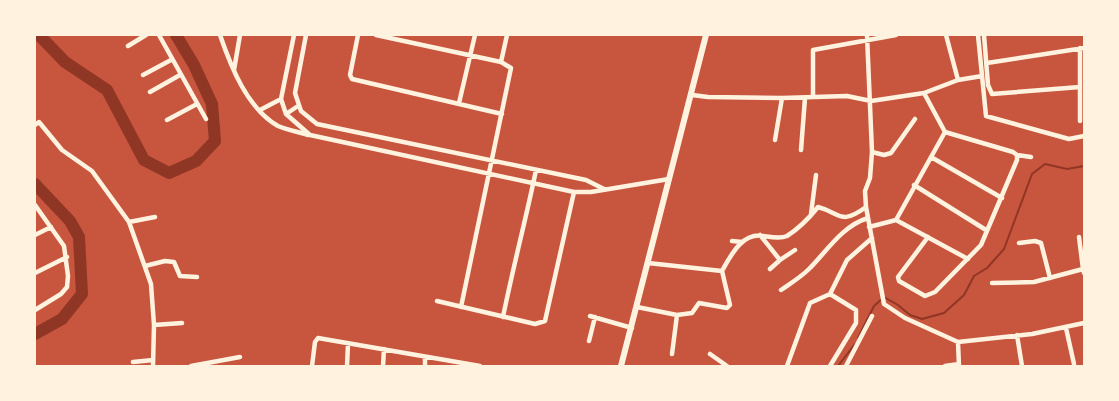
<svg xmlns="http://www.w3.org/2000/svg" width="1119" height="401" viewBox="0 0 1119 401" font-family="Quicksand,sans-serif">
<style>
.lines{fill:none;stroke-linecap:round;stroke-linejoin:round}
.stream{stroke:#8f3625;stroke-width:2}
.river{stroke:#8f3625;stroke-width:12}
.minor{stroke:#fff3e0;stroke-width:4.5}
.secondary{stroke:#fff3e0;stroke-width:6}
</style>
<rect width="100%" height="100%" fill="#c8553d"/>
<g class="lines">
<path class="stream" d="M858,338L874,306L884,297L898,305L910,315L922,319L944,313L964,295L974,276L987,268L1004,249L1032,174L1045,164L1067,169L1084,166
M838,366L855,344"/>
<path class="river" d="M39,35L65,62L107,90L144,160L169,173L196,161L215,141L212,104L194,65L176,35
M35,184L70,221L79,237L82,294L62,319L35,334"/>
<path class="minor" d="M159,35L206,119
M220,35C231,67 247,108 278,126C287,130 299,132 308,135
M294,35L281,99L286,114L310,135L574,192H591L669,179
M306,35L295,93L301,111L317,124L586,180L604,189
M358,35L350,75L352,79L502,114
M376,35L501,62L511,68L461,307
M867,35L872,152L870,178L865,191L866,207L884,304L905,318L958,342L1032,334L1084,323
M946,35L958,80
M978,35L986,116L1069,139L1084,136
M984,35L988,85L992,94L1080,87
M128,46L146,35
M1080,48V121
M501,62L507,35
M987,63L1084,48
M234,70L240,35
M143,75L171,60
M150,92L180,75
M692,95L708,97L782,98L847,96L871,101L924,93L958,80L982,76
M813,97V50L896,35
M459,103L475,35
M260,110L281,99
M286,114L298,106
M167,120L197,104
M35,125L39,122L62,150L92,171L129,222L151,284L154,325L153,366
M775,140L782,98
M801,150L805,98
M872,152L884,155L891,153L915,119
M1017,155L1031,157
M931,157L1002,198
M914,185L986,230
M35,205L64,246L68,276L67,287L61,294L35,310
M811,214L816,175
M896,220L945,132L924,93
M129,222L155,217
M869,227L896,220L968,259
M35,235L51,227
M760,235L780,260L795,250
M928,237L898,277L899,281L925,296L935,292L981,245L1017,160V155L1013,152L945,132
M1079,237L1083,269
M732,241L742,242
M1019,243L1035,241L1041,243L1050,278
M648,263L722,271
M145,266L165,261L174,262L180,276L197,277
M770,269L780,260
M722,271C731,255 742,232 764,236C771,237 780,239 787,236C798,229 810,217 818,207C841,213 840,226 866,207
M35,273L67,257
M992,283L1034,282L1083,269L1084,273
M781,290C791,283 801,277 809,269C827,251 842,226 868,218
M830,294L856,310V323L830,366
M437,301L535,324L545,321L574,192
M637,307L677,315L692,313L699,303L727,308L730,305L722,271
M590,316L632,328
M503,317C513,267 526,219 536,170
M154,325L182,323
M1066,328L1074,364
M1017,335L1022,366
M589,341L595,317
M958,342L959,366
M672,354L677,315
M710,354L727,366
M133,362L153,360
M191,366L240,357
M312,366L315,342L318,338L480,366
M347,366L348,344
M383,366L384,349
M425,366V357
M787,366L810,303L830,294L847,260L872,238
M846,366L872,316
M945,366L959,364"/>
<path class="secondary" d="M621,366L706,35"/>
</g>
<rect width="1119" height="401" fill="none" stroke="#fff3e0" stroke-width="72"/>
</svg>
